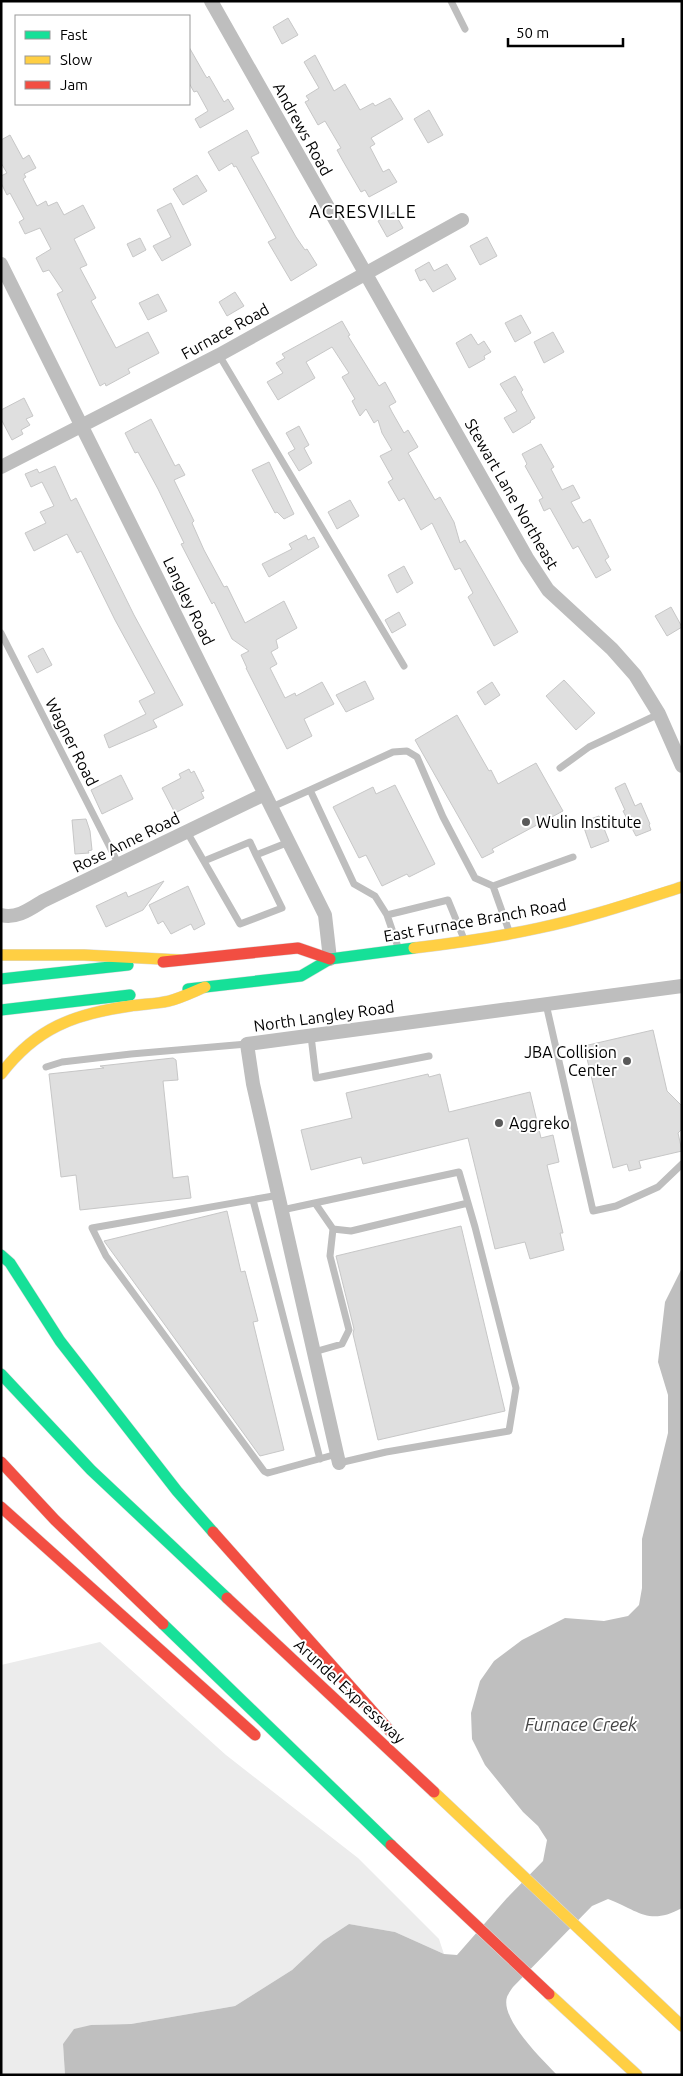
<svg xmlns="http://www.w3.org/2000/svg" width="683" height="2076" viewBox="0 0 683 2076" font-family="Ubuntu,sans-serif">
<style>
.green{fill:#ececec}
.water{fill:#bfbfbf}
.building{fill:#dfdfdf;stroke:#c7c7c7}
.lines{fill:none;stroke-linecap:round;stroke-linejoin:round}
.fast-casing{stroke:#dbdbdb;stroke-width:12}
.slow-casing{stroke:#dbdbdb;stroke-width:12}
.jam-casing{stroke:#dbdbdb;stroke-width:12}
.lane{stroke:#bebebe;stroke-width:7}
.street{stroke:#bebebe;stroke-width:14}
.fast{stroke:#16e098;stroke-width:11}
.slow{stroke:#ffcf43;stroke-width:11}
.jam{stroke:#f24e42;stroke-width:11}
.poi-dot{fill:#595959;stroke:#fff;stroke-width:2}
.labels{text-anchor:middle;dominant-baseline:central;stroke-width:4;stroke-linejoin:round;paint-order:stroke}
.street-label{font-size:16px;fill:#000;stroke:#fff}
.poi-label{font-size:16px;fill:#000;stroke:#fff;text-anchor:start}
.neighbourhood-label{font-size:18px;letter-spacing:1px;fill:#000;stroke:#fff}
.water-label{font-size:18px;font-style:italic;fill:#444;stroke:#fff}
</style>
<rect width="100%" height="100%" fill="#fff"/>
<path class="green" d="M100,1642L226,1755L358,1858L439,1939L444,1954L395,1932L349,1924L323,1941L292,1970L235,2006L131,2024L91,2025L63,2044L65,2075H1V1665Z"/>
<path class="water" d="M682,1268V1908C649,1926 639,1911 608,1899L592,1906L513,1987C511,1990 508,1994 507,1997C500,2019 542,2059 557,2075H65L63,2044L74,2029L91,2025L131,2024L235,2006L292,1970L323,1941L349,1924L395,1932L444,1954L457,1955L507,1898L543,1861L547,1840L538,1826L523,1812L485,1765L472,1739L471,1713L480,1681L494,1661L522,1640L565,1618L604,1621L628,1616L639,1605L642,1588V1539L668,1433V1395L658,1362L665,1302Z"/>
<path class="building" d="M288,18L298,35L282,44L273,27Z
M189,47L205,75L207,78L209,76L224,102L228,99L234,109L200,128L195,119L208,111L197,91L194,92L189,83Z
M315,55L334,91L345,84L360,110L373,103L375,106L390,98L403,119L371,138L375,144L370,147L383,172L389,169L397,182L369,197L365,190L361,192L343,161L337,150L341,148L325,121L318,125L305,102L309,100L306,96L319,88L304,62Z
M429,110L443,135L428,143L414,119Z
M247,130L259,153L251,157L296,237L305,250L307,249L317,265L291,281L268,242L276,238L236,166L234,167L232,163L219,171L208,152Z
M10,135L23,159L29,155L36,168L24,174L26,177L23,179L37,206L46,201L48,206L57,202L64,215L83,205L95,228L74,239L87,265L80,268L96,298L91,301L116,348L148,332L159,353L128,369L130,373L106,386L105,383L100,386L57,294L63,291L49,270L43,272L36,258L51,249L40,228L25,234L19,222L24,219L10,193L7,195L1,183V176L7,173L1,163V140Z
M197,175L207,191L183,205L173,189Z
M171,203L191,245L162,261L153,246L171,237L157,210Z
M394,212L403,228L387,237L378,221Z
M487,237L497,256L480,265L470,246Z
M140,238L146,250L133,257L127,244Z
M429,262L434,271L447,264L456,279L433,292L425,279L420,281L415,270Z
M235,292L244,306L227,316L219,302Z
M158,294L167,311L148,320L139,303Z
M521,315L531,333L515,342L505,323Z
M342,321L350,335L348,336L379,386L385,382L396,402L389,406L392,412L404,433L408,430L418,447L408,453L435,500L440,497L454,522L460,543L465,540L518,632L494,646L468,597L473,593L460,568L455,570L432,523L421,530L404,498L399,501L388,482L393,479L380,456L392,450L382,433L378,420L374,423L366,409L360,416L352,401L355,399L342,377L349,373L332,347L306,362L315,378L278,400L267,382L283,373L276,363L285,358L282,354Z
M553,332L564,352L544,363L534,342Z
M471,334L478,345L484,341L491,352L484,356L485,359L469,368L456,343Z
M515,376L523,390L521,392L535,418L530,421L531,422L513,433L504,418L517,411L500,384Z
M24,398L33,416L26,419L30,425L21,430L23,434L12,440L1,419V410Z
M151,419L175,466L179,464L185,475L174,480L194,521L192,523L204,550L224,587L227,586L245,623L284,601L297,628L276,640L278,648L271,652L277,664L270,668L285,698L295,693L296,696L322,682L334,704L304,719L312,736L287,749L246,668H247L241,655L249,651L232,639L214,602L212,604L181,544L184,543L158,489L138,452L135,453L125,433Z
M299,426L309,445L304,448L312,463L299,471L288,453L295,449L286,433Z
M541,444L554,467L551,469L562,490L573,485L580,498L571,502L583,523L590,519L609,557L605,560L611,570L596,578L578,546L573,549L550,508L544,511L539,500L543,498L525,466L527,464L522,454Z
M269,462L294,514L284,519L277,512L275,513L252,470Z
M55,466L71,501L76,498L134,615L183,705L153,720L157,727L109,748L104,735L146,714L139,701L155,693L115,620L81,551L77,553L67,534L34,551L25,533L46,523L40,512L54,506L42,482L31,487L25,474L37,469L39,473Z
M350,500L359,516L337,529L328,512Z
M306,535L308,540L314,537L319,547L269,577L262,564L292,549L289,544Z
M404,566L413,583L397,593L388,575Z
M671,607L682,627L667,636L655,616Z
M399,612L406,625L392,633L385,620Z
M43,648L52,665L37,673L28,656Z
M564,680L595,713L576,730L546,696Z
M365,681L374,699L346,712L336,695Z
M492,682L500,695L485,705L477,692Z
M457,715L489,771L491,770L498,784L536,763L563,811L492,849L494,852L482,858L415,740Z
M189,769L191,773L194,771L204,791L201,792L204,798L175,813L162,788L181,778L179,774Z
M121,775L133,799L102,814L91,790Z
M625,783L635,806L641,803L650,824L649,825L651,830L636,836L623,811L625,810L615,788Z
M395,785L435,864L409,877L407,874L382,886L366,855L359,858L333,807L373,787L376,794Z
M599,816L609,841L591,848L582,822Z
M86,819L90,831L92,850L88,851L89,853L75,854L72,820Z
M164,881L143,910L106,927L96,906L126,892L128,897Z
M188,886L205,924L194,930L191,924L171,934L163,921L158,924L149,905Z
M653,1030L667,1091L682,1106V1129L678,1133L682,1151L639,1161L641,1168L629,1171L627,1164L613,1168L584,1046Z
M173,1058L176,1060L178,1080L163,1081L173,1178L188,1176L191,1198L80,1210L76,1175L61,1177L49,1074L104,1068L100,1066Z
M428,1074L429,1077L440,1074L449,1112L530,1092L541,1138L553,1135L559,1162L547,1165L563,1233H560L564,1250L530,1259L525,1242L495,1249L468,1138L363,1164L361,1157L311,1170L301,1130L352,1118L346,1093Z
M227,1211L241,1272L245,1271L258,1321L253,1322L284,1450L260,1456L104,1241Z
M461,1226L505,1411L378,1440L353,1334L354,1329L336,1256Z"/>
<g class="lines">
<g class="fast-casing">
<path id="fast" d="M1,979L128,965
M188,989L301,976L330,959L414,948
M1,1010L130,995
M1,1255L10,1263L60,1341L177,1491L213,1532
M1,1374L91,1470L227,1598
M163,1624L391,1845"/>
</g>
<g class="slow-casing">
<path id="slow" d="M414,948C456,943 498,937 539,928C587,918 635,902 682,887
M1,955H84L180,960
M1,1074C36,1028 74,1014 130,1006C143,1004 156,1004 169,1001C181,998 193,992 205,987
M434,1792L682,2026
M549,1994L637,2075"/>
</g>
<g class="jam-casing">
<path id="jam" d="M163,962L298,948L330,959
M1,1462L55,1520L163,1624
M1,1507L255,1735
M213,1532L390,1731
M227,1598L434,1792
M391,1845L549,1994"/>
</g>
<path class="lane" d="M451,1L465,29
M219,355L404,666
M1,633L119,865
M560,768L589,747L659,714
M310,790L393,752L407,751L417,757L443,817L475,878L493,886L509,931
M272,807L310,790L354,884L375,896L387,915
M187,832L240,924L282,908L256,855L289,842
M204,861L250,842L256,855
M493,886L573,857
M398,947L387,915L448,900L464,939
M546,1004L593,1211L616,1206L658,1187L682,1164
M311,1036L316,1078L429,1056
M46,1067L62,1062L131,1054L247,1044
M279,1195L92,1228L106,1256L264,1471L268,1473L337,1454
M253,1200L320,1459
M315,1203L333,1229L351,1231L468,1203
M282,1210L459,1172L475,1227L516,1388L509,1431L386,1452L339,1463
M314,1352L342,1344L349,1330L330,1256L333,1229"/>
<path class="street" d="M211,1L527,558L548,590L612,649L635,675L659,714L682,766
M1,264L325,915L330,959
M1,467L219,355L462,220
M1,915C17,919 30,909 43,901L265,794
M339,1463L253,1084L247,1044L682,986"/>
<use href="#fast" class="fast"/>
<use href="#slow" class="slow"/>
<use href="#jam" class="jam"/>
</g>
<g class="poi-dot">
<circle cx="526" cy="822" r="5"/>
<circle cx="627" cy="1061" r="5"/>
<circle cx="499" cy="1123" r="5"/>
</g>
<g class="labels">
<g class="street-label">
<text transform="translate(303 129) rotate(61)">Andrews Road</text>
<text transform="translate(225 331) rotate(-29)">Furnace Road</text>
<text transform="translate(512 494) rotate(60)">Stewart Lane Northeast</text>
<text transform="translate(189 601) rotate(64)">Langley Road</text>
<text transform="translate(72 742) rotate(63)">Wagner Road</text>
<text transform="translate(126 842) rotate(-26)">Rose Anne Road</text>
<text transform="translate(475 920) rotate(-10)">East Furnace Branch Road</text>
<text transform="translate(324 1016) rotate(-8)">North Langley Road</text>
<text transform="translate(350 1691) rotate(43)">Arundel Expressway</text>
</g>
<g class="poi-label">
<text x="536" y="822">Wulin Institute</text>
<text x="617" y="1052" text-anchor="end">JBA Collision<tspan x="617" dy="18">Center</tspan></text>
<text x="509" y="1123">Aggreko</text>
</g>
<g class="neighbourhood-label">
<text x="363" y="211">ACRESVILLE</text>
</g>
<g class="water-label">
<text x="581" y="1724">Furnace Creek</text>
</g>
</g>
<rect width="683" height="2076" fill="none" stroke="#000000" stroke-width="5"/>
<rect x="15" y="15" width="175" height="90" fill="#ffffff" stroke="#999999"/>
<rect x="25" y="31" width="25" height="8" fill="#16e098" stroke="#999999"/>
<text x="60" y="40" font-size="15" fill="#000000">Fast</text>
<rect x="25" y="56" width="25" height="8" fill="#ffcf43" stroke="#999999"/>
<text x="60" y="65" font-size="15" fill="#000000">Slow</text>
<rect x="25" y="81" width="25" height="8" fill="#f24e42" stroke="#999999"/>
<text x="60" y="90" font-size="15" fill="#000000">Jam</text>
<path d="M508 38v8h115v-8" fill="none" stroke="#000000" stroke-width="2.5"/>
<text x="516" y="38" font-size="15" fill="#000000" stroke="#ffffff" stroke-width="4" paint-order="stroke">50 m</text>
</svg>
